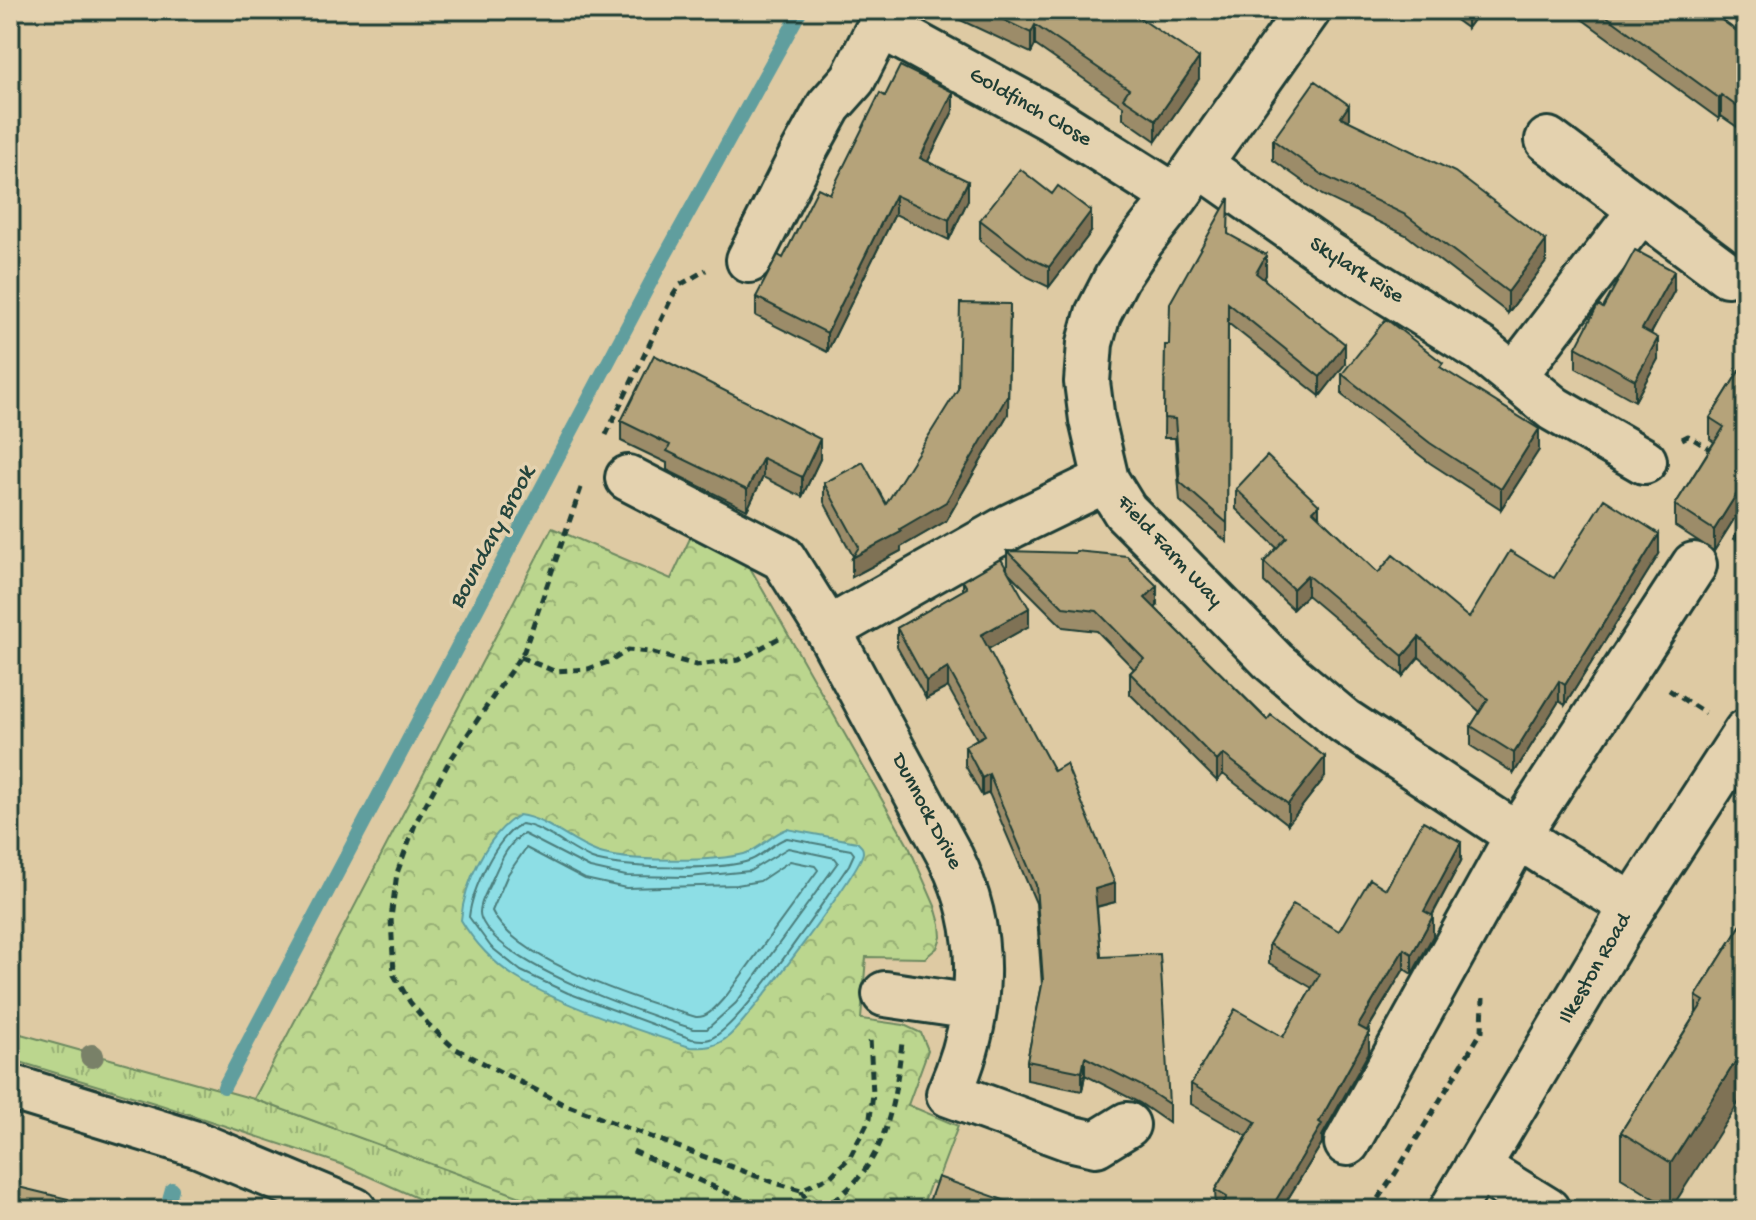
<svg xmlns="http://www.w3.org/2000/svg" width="1756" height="1220" viewBox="0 0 1756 1220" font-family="'Gochi Hand',sans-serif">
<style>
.grass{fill:url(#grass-tufts);stroke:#6d8a61;stroke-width:2}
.park{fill:url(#park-crowns);stroke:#6d8a61;stroke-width:2}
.water{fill:#8ddee5;stroke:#619e9e;stroke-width:2}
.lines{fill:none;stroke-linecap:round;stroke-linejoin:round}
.shore{stroke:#4b7d7b;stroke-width:2}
.stream{stroke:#619e9e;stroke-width:14}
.minor-casing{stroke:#1f3d34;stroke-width:50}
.major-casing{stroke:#1f3d34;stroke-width:50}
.path{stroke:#1f3d34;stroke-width:5;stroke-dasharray:8 6;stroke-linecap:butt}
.minor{stroke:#e4d2af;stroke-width:44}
.major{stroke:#e4d2af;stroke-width:44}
.tree{fill:#798168}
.wall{fill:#9c8c69;stroke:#1f3d34;stroke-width:2}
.shaded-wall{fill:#7f7255;stroke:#1f3d34;stroke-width:2}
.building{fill:#b5a37a;stroke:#1f3d34;stroke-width:2}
.labels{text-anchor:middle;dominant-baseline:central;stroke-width:7;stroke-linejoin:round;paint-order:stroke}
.street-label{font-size:22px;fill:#1f3d34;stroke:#e4d2af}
.water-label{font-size:24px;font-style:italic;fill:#24453d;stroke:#e4d2af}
</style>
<defs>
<pattern id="grass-tufts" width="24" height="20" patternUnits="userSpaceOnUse" patternTransform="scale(2)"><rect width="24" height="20" fill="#bbd68e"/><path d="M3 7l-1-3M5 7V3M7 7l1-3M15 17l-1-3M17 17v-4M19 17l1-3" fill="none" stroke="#97af75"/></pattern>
<pattern id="park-crowns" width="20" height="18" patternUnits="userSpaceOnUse" patternTransform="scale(2)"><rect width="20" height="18" fill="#bbd68e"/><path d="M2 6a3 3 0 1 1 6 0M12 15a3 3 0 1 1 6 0" fill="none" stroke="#97af75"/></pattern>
</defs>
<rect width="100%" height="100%" fill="#decaa3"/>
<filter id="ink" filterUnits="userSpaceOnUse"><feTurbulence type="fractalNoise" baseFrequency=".0125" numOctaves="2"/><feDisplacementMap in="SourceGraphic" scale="16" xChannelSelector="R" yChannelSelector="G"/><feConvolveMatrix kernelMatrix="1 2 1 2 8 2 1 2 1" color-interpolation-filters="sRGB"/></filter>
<g filter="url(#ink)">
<path class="grass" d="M10,1031L254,1099L560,1210H444L341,1164L161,1105L10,1059Z"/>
<path class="park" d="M552,528L671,579L693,532L744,557L910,849L935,906L940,924L941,937L937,948L925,958L866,957L861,1019L904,1025L921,1033L928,1050L908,1105L958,1126L936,1184L931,1182L921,1210H556L254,1099Z"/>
<path class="water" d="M519,815C548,819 569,842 597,852C626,862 714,862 744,854C760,850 771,834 787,829L857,842C861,846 863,847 863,852C862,869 748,1020 729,1036C716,1047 706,1048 690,1047C637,1030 563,1006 517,978C494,964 474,942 461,920C464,883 487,834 519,815Z"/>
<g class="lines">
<path class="shore" d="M521,824C543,826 570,850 592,859C618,869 725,871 751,860C764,855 773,842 787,838L851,850L854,854L849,865C825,899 742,1026 710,1039C705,1041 698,1040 692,1039L568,993L521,971L491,947L469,917C472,890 496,837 521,824Z
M524,834L590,868L626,876L689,877L750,871L788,848L835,858L838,862L736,1003L707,1029H694C645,1014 500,966 481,918C477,908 486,893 490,884C498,867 507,842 524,834Z
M526,848L585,879L626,888L737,885L760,881L790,861L815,866L818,870L727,995C718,1004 709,1018 696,1017C645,1002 514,961 492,911L508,874Z"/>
<path class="stream" d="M224,1087L657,270L801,10
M166,1210L172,1189"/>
<g class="minor-casing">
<path id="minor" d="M1308,10L1176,197L1142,240L1117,277L1098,314L1090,343L1087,382L1092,420L1106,480L1125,511L1174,560L1274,662L1344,721L1546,854L1633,906
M880,25L1054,120L1176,197
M1548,140L1727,274
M1199,164L1329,255L1482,350L1554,409L1644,461
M749,260L802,155L829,106L853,79L888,10
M1514,376L1640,211
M628,478L783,558L828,630
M1106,480L1011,526L828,630L951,858C989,935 983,1017 949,1094L1069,1138L1096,1144L1127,1125
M885,994L974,1007
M1347,1143L1518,835L1694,565
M1477,1167L1547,1210"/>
</g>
<g class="major-casing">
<path id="major" d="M10,1087L196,1144L354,1210
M1452,1210L1633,906L1746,732"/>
</g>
<path class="path" d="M606,435L672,297L680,285L706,270
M1682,439L1688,436L1715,452
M581,488L524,651L449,762L416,822L397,873L391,918L394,975L410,1002L428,1024L454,1048L563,1104L775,1183L801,1190
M1734,540L1746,521
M1738,587L1746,575
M520,657L554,671L588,669L611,661L628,650L650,652L696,665L739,660L779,638
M1669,690L1705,713
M633,1151L750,1203L773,1210
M807,1210C818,1205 832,1202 841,1195C888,1157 895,1098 902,1043
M812,1210L801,1190L831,1176L850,1157L870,1118L873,1094L870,1038
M1370,1210L1395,1174L1482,1031L1483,998"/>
<use href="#minor" class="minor"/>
<use href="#major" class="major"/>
</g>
<circle class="tree" cx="92" cy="1056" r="12"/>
<path class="wall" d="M939,10H1128L1199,79L1156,141L1123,118V106L1035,45L1031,53Z
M1442,10H1480L1467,28Z
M1579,10H1708L1746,38V133L1721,116L1719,119L1579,17Z
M885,96L953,111L928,161L968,200L949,240L895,214L827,352L756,316V297L830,194Z
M1349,121L1546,262L1508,313L1406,235L1322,195L1273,160V140Z
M980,220L1091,232L1049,287L1028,277L980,241Z
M1228,234L1266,275L1264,279L1345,364L1320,396L1228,323L1227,542L1180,501L1175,438H1164L1165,345H1169Z
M1674,291L1651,334L1658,359L1635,401L1576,368V347L1603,308Z
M1746,360V500L1714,551L1675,526V505L1714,442L1710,439V418Z
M1443,369L1539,450L1501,509L1430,463L1342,395V374Z
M1008,414L946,521L901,547V551L852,577L853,556L824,502V483L886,504Z
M621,421L820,459L802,497L763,477L747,510L667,470V463L621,441Z
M1236,489L1319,517L1378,573L1469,618L1554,578L1659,554L1565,705L1559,701L1514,773L1471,746V726L1480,712L1419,657L1403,676L1307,595L1293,609L1264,582V562L1277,548L1236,509Z
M1007,551L1157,606L1155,608L1325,777L1288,824L1223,774L1217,781L1130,694V673L1134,669L1097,631L1063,627L1009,573L1029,626L988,649L1115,902L1097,907L1101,957L1169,1104V1123L1140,1103L1085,1075L1082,1091L1027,1080V1061L1042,985L1036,903L989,793L982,796L965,765V746L977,739L948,687L926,699L897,647V628L963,590V581L1007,569Z
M1461,861L1432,916L1433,936L1412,974L1404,969L1367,1031L1369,1052L1322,1136V1143L1281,1210H1216L1215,1190L1247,1136L1191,1104V1084L1283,1037L1312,988L1269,963V944L1339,931L1386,889Z
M1746,917L1671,1209L1621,1178V1132L1696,1013V996Z"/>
<path class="shaded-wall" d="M1467,10H1480L1467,28Z
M1035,25V45L1031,53V33Z
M1199,58V79L1156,141V120Z
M953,92V111L920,177V158Z
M1721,95V116L1719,119V98Z
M1349,105V126L1341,117Z
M968,181V200L949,240V220Z
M895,195V214L827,352V333Z
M1091,211V232L1049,287V267Z
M1546,241V262L1508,313V292Z
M1266,255V275L1256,292V273Z
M1674,271V291L1642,350V329Z
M1010,304L1008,414L946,521L901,547V551L852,577V558L900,529Z
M1658,338V359L1635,401V380Z
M1345,344V364L1320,396V377Z
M1539,429V450L1501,509V489Z
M820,439V459L802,497V477Z
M763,458V477L747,510V490Z
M1746,479V500L1714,551V530Z
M1319,505V525L1313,511Z
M1659,534V554L1565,705V685Z
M1307,575V595L1293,609V589Z
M1157,586V606L1145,618V598Z
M1029,608V626L981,653V635Z
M1419,637V657L1403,676V656Z
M948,668V687L926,699V681Z
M1559,681V701L1514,773V753Z
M1223,754V774L1217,781V761Z
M1325,757V777L1288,824V804Z
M989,774V793L982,796V778Z
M1461,842V861L1424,930V911Z
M1115,883V902L1095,907V889Z
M1433,916V936L1412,974V954Z
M1404,949V969L1358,1045V1026Z
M1369,1032V1052L1322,1136V1143L1281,1210H1270Z
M1746,1045V1091L1671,1209V1163Z
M1085,1057V1075L1082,1091V1072Z"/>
<path class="building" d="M983,10H1128L1199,58L1156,120L1123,98L1129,89L1035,25L1031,33Z
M1598,10H1708L1746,38V113L1721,95L1719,98Z
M900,66L953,92L920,158L968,181L949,220L895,195L827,333L756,297L778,255L783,258L818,188L830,194L880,93L885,96Z
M1315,81L1349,105L1341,117L1455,172L1546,241L1508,292L1406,215L1322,175L1273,140Z
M1020,169L1052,194L1058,186L1091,211L1049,267L1028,257L980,220Z
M1229,198L1228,234L1266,255L1256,273L1345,344L1320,377L1228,303L1227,523L1180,482L1175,419L1164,418L1165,345H1169L1170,303Z
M1635,250L1674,271L1642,329L1658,338L1635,380L1576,347L1598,305L1603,308Z
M960,303L1010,304L1008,395L946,502L900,529L901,532L852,558L859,547L824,483L863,462L886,504L958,389Z
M1386,319L1443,363L1440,367L1539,429L1501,489L1430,443L1342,374Z
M654,355L820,439L802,477L763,458L747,490L667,451L670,445L621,421Z
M1746,360V479L1714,530L1675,505L1724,427L1710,418Z
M1267,456L1319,505L1313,511L1378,573L1393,555L1469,618L1510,551L1554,578L1604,499L1659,534L1565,685L1559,681L1514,753L1471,726L1488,699L1419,637L1403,656L1307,575L1293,589L1264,562L1287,537L1236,489Z
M1007,551L1076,553V551L1127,556L1157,586L1145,598L1267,720L1271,715L1325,757L1288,804L1223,754L1217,761L1130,673L1144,659L1097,611L1063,607Z
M1001,559L1029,608L981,635L1054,771L1066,764L1115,883L1095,889L1101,957L1160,954L1169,1104L1140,1085L1085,1057L1082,1072L1027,1061L1043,980L1036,885L989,774L982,778L965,746L985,735L948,668L926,681L897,628L967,588L963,581Z
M1423,821L1461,842L1424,911L1433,916L1412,954L1404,949L1358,1026L1369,1032L1319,1122L1322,1124L1270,1210H1219L1227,1197L1215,1190L1256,1122L1191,1084L1235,1009L1283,1037L1320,974L1269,944L1293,904L1339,931L1370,879L1386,889Z
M1746,917V1045L1671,1163L1621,1132L1704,1001L1696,996Z
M938,1177L1032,1210H926Z
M10,1185L68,1199L65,1210H10Z"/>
</g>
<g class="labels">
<g class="street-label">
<text transform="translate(1030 108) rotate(30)">Goldfinch Close</text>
<text transform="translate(1356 271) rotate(32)">Skylark Rise</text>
<text transform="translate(1169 552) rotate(47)">Field Farm Way</text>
<text transform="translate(926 812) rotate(62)">Dunnock Drive</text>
<text transform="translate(1596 969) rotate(-60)">Ilkeston Road</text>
</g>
<g class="water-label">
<text transform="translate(493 538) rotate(-62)">Boundary Brook</text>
</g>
</g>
<rect width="1756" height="1220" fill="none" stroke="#e4d2af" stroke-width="40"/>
<rect x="20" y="20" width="1716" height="1180" fill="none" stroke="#1f3d34" stroke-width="3" filter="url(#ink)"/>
</svg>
